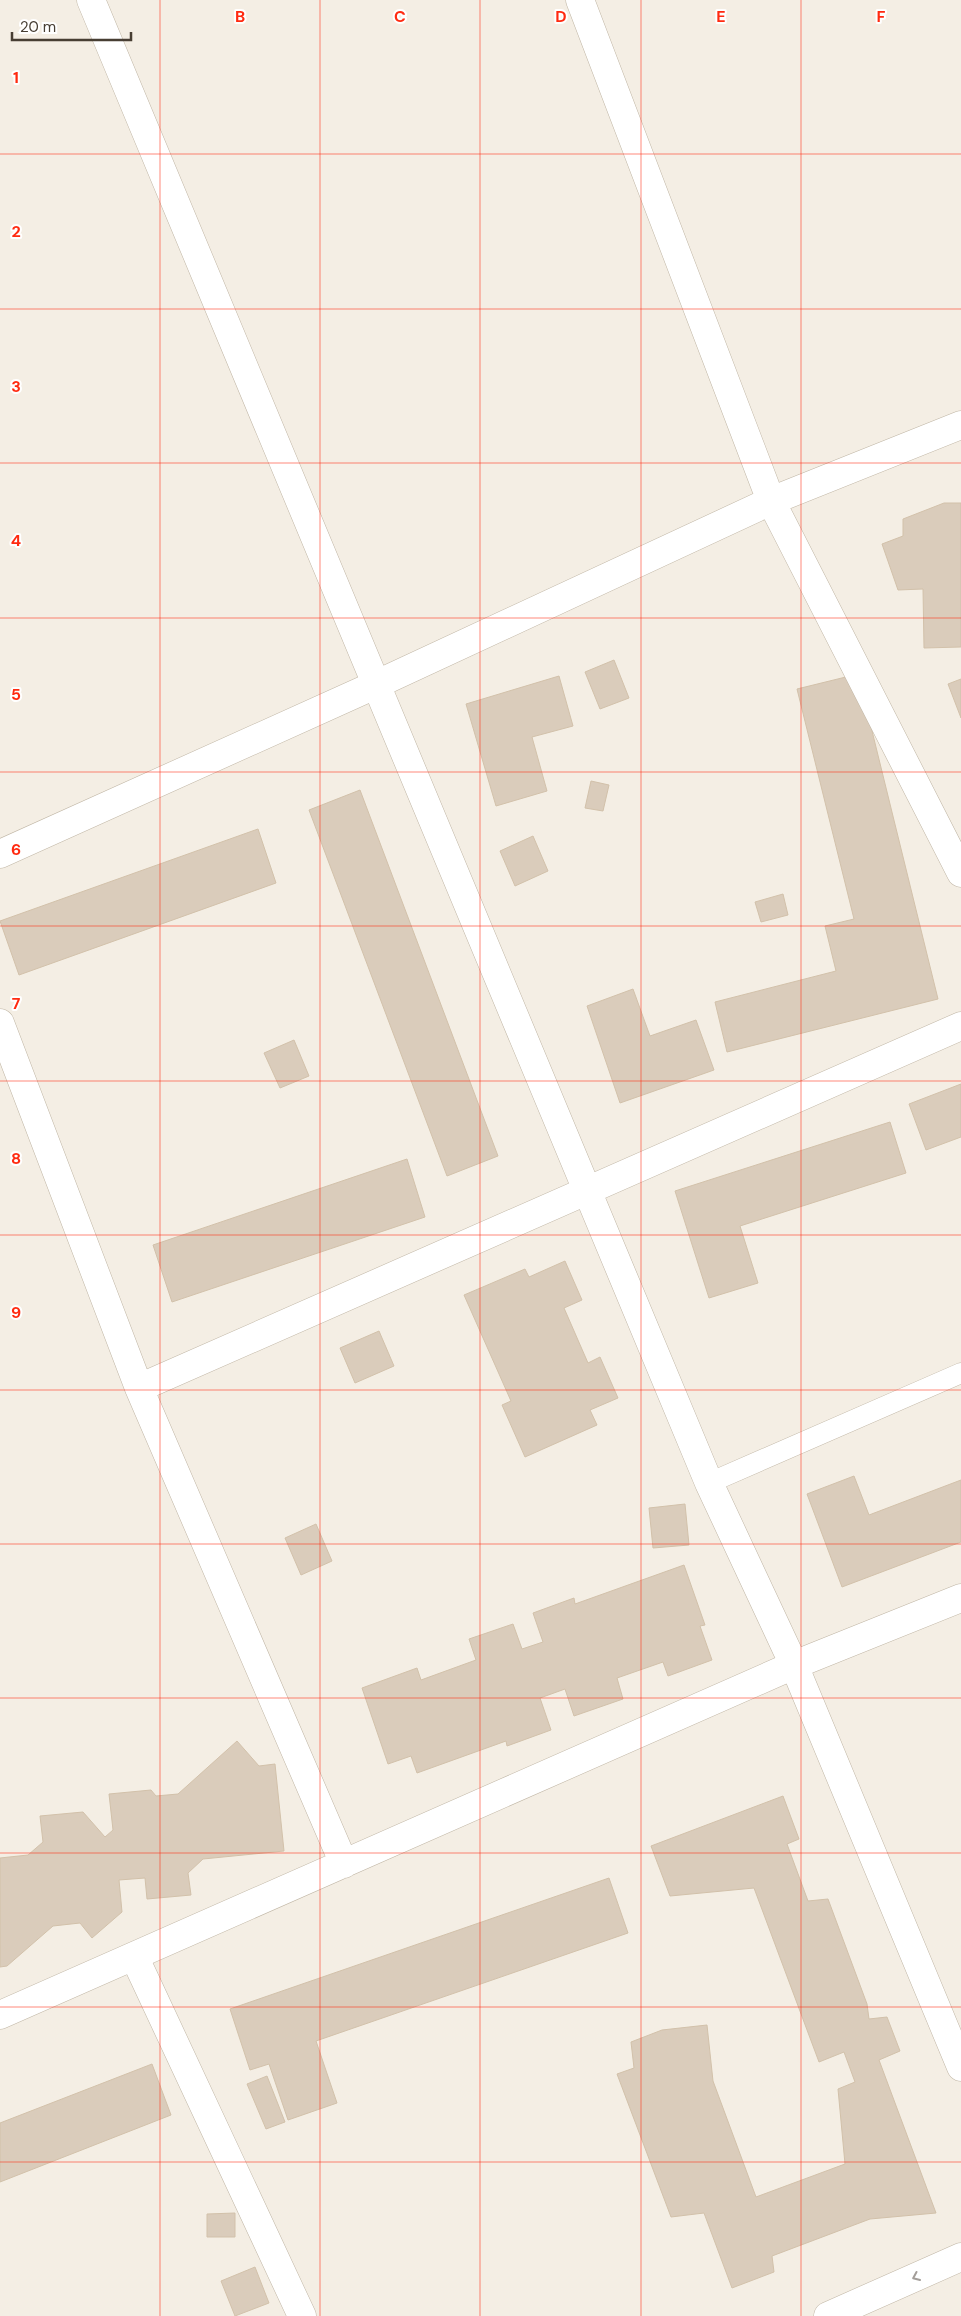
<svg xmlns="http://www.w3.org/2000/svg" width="961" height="2316" viewBox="0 0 961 2316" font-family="'DM Sans',sans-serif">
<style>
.building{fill:#daccbb;stroke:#d2c1aa}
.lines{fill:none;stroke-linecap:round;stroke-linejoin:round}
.service-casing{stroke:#c0b6a5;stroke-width:21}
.minor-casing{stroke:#c0b6a5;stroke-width:29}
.service{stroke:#fff;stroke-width:20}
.minor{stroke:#fff;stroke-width:28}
.oneway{stroke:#a39e99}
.grid{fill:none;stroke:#ff2a10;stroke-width:1;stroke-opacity:0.55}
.grid-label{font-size:16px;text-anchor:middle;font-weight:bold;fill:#ff2a10;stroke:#fff;stroke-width:4;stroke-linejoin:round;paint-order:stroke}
</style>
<rect width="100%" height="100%" fill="#f4eee4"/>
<path class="building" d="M944,503H961V647L924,648L923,589L898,590L882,544L903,536V519Z
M614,660L629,698L600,709L585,672Z
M858,674L938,999L727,1052L715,1002L836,971L825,926L854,919L797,689Z
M559,676L573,726L532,737L547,791L496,806L466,704Z
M961,679V718L948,684Z
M591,781L609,785L603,811L585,808Z
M360,790L498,1156L447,1176L309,810Z
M258,829L276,883L19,975L0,921Z
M533,836L548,871L515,886L500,851Z
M783,894L788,915L761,922L755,902Z
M633,989L650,1036L696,1020L714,1070L620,1103L587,1006Z
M294,1040L309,1076L280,1088L264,1053Z
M961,1084V1137L926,1150L909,1104Z
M890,1122L906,1173L740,1226L758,1283L709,1298L675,1191Z
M407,1159L425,1217L172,1302L153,1245Z
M565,1261L582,1300L564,1308L588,1363L600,1357L618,1398L590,1410L597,1425L525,1457L502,1405L511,1401L464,1295L525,1269L529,1277Z
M379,1331L394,1366L355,1383L340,1348Z
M854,1476L869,1515L961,1480V1542L842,1587L807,1494Z
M685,1504L689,1545L653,1548L649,1508Z
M316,1524L332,1561L301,1575L285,1538Z
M684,1565L705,1625L700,1626L712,1660L668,1676L663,1662L617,1678L623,1699L574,1716L565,1689L540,1698L551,1730L507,1746L506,1741L417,1773L411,1756L388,1764L362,1688L417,1668L421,1680L476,1660L469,1639L513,1624L522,1649L543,1642L533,1613L574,1598L575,1604Z
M237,1741L259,1766L275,1764L284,1851L203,1859L188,1873L191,1895L147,1899L145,1878L119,1880L122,1912L92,1938L80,1923L53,1926L7,1966L0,1967V1858L28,1855L43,1842L40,1816L83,1812L105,1837L113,1830L109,1794L151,1790L156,1796L178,1794Z
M783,1796L799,1839L787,1844L808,1901L828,1899L867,2004L869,2019L887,2017L900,2051L879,2060L936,2213L870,2219L772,2256L774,2272L732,2288L704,2213L671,2217L617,2074L634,2068L631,2042L662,2030L707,2025L713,2081L756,2197L845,2164L838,2089L855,2082L844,2052L819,2062L754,1888L670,1896L651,1846Z
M609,1878L628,1933L316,2041L337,2103L288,2120L269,2064L250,2070L230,2009Z
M152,2064L171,2115L0,2182V2123Z
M267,2076L285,2122L266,2129L247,2084Z
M235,2213V2237H207V2214Z
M255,2267L269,2303L235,2316L221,2281Z"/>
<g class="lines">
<g class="service-casing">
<path id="service" d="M709,1483L961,1373"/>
</g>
<g class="minor-casing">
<path id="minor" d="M91,0L709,1483L794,1665L961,2067
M580,0L771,501L961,873
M0,854L375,685L771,501L961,425
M0,1023L139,1388L344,1864
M139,1388L961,1026
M134,1956L302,2316
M0,2015L794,1665L961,1598
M828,2316L961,2257"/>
</g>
<use href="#service" class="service"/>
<use href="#minor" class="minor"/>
</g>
<defs><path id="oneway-chevron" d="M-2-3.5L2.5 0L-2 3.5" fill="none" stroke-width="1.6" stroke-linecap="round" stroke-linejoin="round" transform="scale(1.25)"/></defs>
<use class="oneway" href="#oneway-chevron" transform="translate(916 2277) rotate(156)"/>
<path class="grid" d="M160,0V2316M320,0V2316M480,0V2316M641,0V2316M801,0V2316M0,154H961M0,309H961M0,463H961M0,618H961M0,772H961M0,926H961M0,1081H961M0,1235H961M0,1390H961M0,1544H961M0,1698H961M0,1853H961M0,2007H961M0,2162H961"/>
<g class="grid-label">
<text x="240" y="22">B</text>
<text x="400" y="22">C</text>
<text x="561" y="22">D</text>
<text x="721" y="22">E</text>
<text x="881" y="22">F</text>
<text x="16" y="83">1</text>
<text x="16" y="237">2</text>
<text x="16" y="392">3</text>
<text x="16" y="546">4</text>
<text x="16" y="700">5</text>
<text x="16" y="855">6</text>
<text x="16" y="1009">7</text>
<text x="16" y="1164">8</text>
<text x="16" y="1318">9</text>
</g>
<path d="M12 32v8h119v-8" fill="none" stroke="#473e33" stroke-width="2.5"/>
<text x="20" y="32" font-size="15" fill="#473e33" stroke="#ffffff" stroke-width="4" paint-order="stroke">20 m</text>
</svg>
